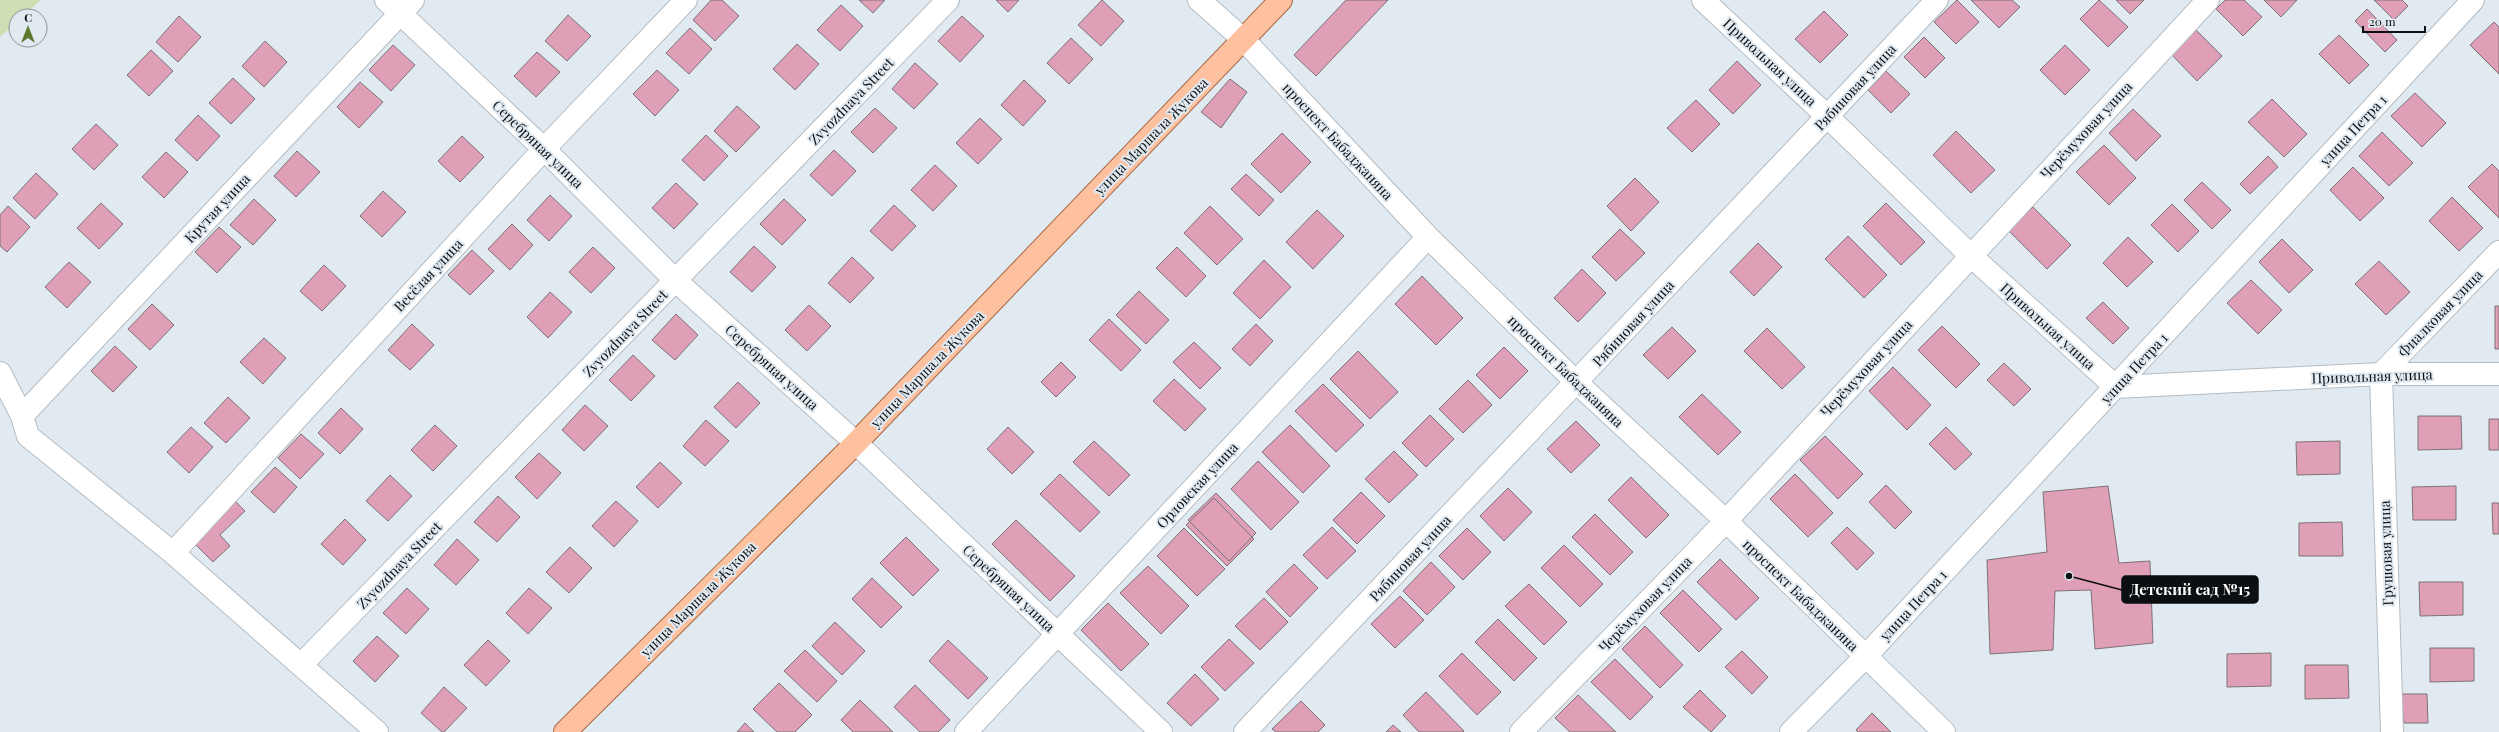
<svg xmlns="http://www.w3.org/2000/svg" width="2499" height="732" viewBox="0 0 2499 732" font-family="'Playfair Display',serif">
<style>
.green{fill:#d0dfb3}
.building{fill:#dfa0b7;stroke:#7c7275}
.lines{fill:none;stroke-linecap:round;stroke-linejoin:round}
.minor-casing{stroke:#b4bcc3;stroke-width:24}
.major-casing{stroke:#a96845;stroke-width:24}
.minor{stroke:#fff;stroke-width:22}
.major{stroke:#fec1a0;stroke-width:22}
.labels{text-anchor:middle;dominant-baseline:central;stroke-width:4;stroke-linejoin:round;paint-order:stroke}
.street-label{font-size:14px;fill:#0c0f11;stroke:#e1eaf1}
.leader{fill:none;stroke:#0c0f11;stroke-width:1.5}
.callout-dot{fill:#0c0f11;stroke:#e1eaf1;stroke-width:1.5}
.callout{fill:#0c0f11;stroke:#0c0f11;stroke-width:1.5}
.callout-label{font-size:15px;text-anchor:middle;font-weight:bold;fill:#fff}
</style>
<rect width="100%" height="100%" fill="#e1eaf1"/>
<path class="green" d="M0,0H41L23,16H16V23L0,37Z"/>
<path class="building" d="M711,0H722L739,16L715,41L693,20Z
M859,0H885L873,13Z
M996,0H1019L1008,12Z
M1102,0L1124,21L1101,46L1078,25Z
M1346,0H1388L1316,76L1294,55Z
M1957,0L1979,22L1956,44L1934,22Z
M1971,0H2012L2020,7L1999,28Z
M2099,0L2128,27L2108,47L2080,19Z
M2116,0H2144L2130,14Z
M2225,0H2244L2262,17L2243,36L2216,9Z
M2264,0H2297L2281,17Z
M2374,0H2402L2408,6L2394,20Z
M841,5L863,26L840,51L817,30Z
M2367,9L2397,40L2385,52L2355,21Z
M1824,11L1848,35L1820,63L1795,39Z
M568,15L591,36L567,61L545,41Z
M179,16L201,37L178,62L156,42Z
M962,16L984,36L960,62L938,41Z
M2494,22L2499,27V74L2470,45Z
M690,28L712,49L689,74L666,53Z
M2196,30L2222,56L2197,81L2171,54Z
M2339,35L2369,65L2349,84L2319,54Z
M1924,37L1945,58L1925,78L1904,57Z
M1071,38L1093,59L1069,84L1047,63Z
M265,41L287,62L264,87L242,66Z
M797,44L819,64L795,90L773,69Z
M393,45L415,65L391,91L369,70Z
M2065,45L2090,70L2065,95L2040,70Z
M151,50L173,71L149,96L127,75Z
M537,52L560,72L536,97L514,76Z
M1737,61L1761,85L1733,114L1709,90Z
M915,63L938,84L914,109L892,89Z
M657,70L679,90L655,116L633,94Z
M1886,71L1910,94L1891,113L1868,90Z
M233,78L255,99L231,124L209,103Z
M1230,79L1247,92L1221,128L1201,112Z
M1024,80L1046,101L1023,126L1001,105Z
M360,82L383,102L359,128L337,107Z
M2415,93L2446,123L2422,147L2391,116Z
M2272,99L2307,134L2284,157L2248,122Z
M1696,100L1720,124L1692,152L1667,128Z
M737,106L760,127L736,152L714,131Z
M875,108L897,128L873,153L851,132Z
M2133,109L2161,136L2136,161L2109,133Z
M198,115L220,136L197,161L175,140Z
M980,118L1002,139L978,164L956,143Z
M96,124L118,145L94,170L72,149Z
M1956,131L1995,170L1971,193L1933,155Z
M2382,132L2413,163L2389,186L2359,156Z
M1282,133L1311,162L1281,193L1251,164Z
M706,135L728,156L704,181L682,160Z
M462,136L484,157L460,182L438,161Z
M2104,145L2136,178L2109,205L2076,172Z
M834,150L856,171L832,196L810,175Z
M297,151L320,172L296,197L274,176Z
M166,152L188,172L164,198L142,177Z
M2268,156L2278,167L2250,194L2240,184Z
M2492,164L2499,171V218L2468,187Z
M935,165L957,186L933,211L911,190Z
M2353,167L2384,198L2360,221L2330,190Z
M36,173L58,194L35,219L13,198Z
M1246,174L1274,200L1259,216L1231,189Z
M1635,178L1659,202L1631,231L1607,206Z
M2202,182L2231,210L2212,229L2184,200Z
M676,183L698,204L674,229L652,208Z
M383,191L406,212L382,237L360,216Z
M550,195L572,216L549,241L527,220Z
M2452,197L2483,228L2459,251L2429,221Z
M254,199L276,220L253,245L230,225Z
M784,199L806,220L782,245L760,224Z
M101,203L123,224L99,249L77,228Z
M1886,203L1925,242L1901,265L1863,226Z
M2172,204L2199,231L2178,252L2151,225Z
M894,205L916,226L892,251L870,231Z
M8,206L30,227L7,252L0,246V215Z
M1210,206L1243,239L1217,265L1184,233Z
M2033,207L2071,245L2047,269L2009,231Z
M1317,210L1344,236L1313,269L1286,242Z
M512,224L533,245L510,270L488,249Z
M219,227L241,247L217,273L195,252Z
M1620,229L1645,253L1616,281L1592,257Z
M1848,236L1887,275L1864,298L1825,259Z
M2128,237L2153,262L2127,287L2103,263Z
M2282,239L2313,270L2289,293L2259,262Z
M1758,243L1782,267L1754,296L1730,272Z
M754,246L776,267L752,292L730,272Z
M593,247L615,268L591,293L569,272Z
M1177,247L1206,276L1186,297L1156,268Z
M472,250L494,271L470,295L448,275Z
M852,257L874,278L850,303L828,283Z
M1264,260L1291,287L1260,319L1233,293Z
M2379,261L2410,292L2386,315L2355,284Z
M69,262L91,282L67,308L45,287Z
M324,265L346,286L322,311L300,291Z
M1582,269L1606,293L1578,322L1554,298Z
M1422,276L1463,318L1436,345L1395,304Z
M2251,280L2282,310L2258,334L2227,303Z
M1139,291L1169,320L1146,344L1116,315Z
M550,292L572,312L548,338L527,317Z
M2103,302L2129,328L2113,344L2086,318Z
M152,304L174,325L150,350L128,329Z
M809,305L831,326L807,351L785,330Z
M2495,306H2499V349H2495Z
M676,314L698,335L675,360L652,340Z
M1109,319L1141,350L1121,371L1089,340Z
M412,324L434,345L410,370L388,350Z
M1256,324L1273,341L1250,366L1232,349Z
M1942,326L1980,364L1956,388L1918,350Z
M1672,327L1696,351L1668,379L1643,355Z
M1767,328L1805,367L1782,389L1744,351Z
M264,338L286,358L263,384L240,362Z
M1194,342L1221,368L1200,389L1173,362Z
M115,346L137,367L113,392L91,371Z
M1504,347L1528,371L1500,399L1476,375Z
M1358,351L1398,392L1370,419L1330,379Z
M633,355L655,376L631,401L609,380Z
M1061,362L1076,377L1056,397L1041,382Z
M2004,363L2031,389L2014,406L1987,380Z
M1893,367L1931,405L1907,430L1869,391Z
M1174,379L1206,409L1185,431L1153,401Z
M1468,380L1492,405L1463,433L1439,409Z
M738,382L760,403L736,428L714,407Z
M1323,384L1364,425L1336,452L1295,411Z
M1702,394L1741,432L1718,455L1679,417Z
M228,397L250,418L226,443L204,423Z
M585,405L608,426L584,451L562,430Z
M341,408L363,429L340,454L318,433Z
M1430,415L1454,439L1426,467L1402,443Z
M2418,416H2461L2462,449L2418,450Z
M2489,419H2499V450H2489Z
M706,420L729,441L705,466L683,446Z
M1576,421L1600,445L1571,473L1547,449Z
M435,425L457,446L433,471L411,450Z
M1290,425L1330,466L1303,493L1262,452Z
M191,427L213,447L189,473L167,452Z
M1008,427L1034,452L1012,474L987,449Z
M1946,427L1972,454L1955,470L1929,444Z
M301,434L324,454L300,479L278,458Z
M1825,436L1863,474L1838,499L1800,460Z
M1094,441L1130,475L1109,496L1073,462Z
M2340,441V474L2297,475L2296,442Z
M1394,451L1418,475L1389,503L1365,479Z
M539,453L561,473L537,499L515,477Z
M1258,461L1299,502L1271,530L1231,489Z
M660,462L682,483L658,508L636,487Z
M275,467L297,487L274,513L251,492Z
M1060,474L1100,512L1080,532L1040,494Z
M1795,474L1833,513L1808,537L1770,499Z
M390,475L412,496L388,521L366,501Z
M1631,477L1669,515L1646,538L1608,500Z
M1886,485L1912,512L1895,529L1869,502Z
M2108,486L2119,563L2150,561L2153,643L2095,649L2091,590L2055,591L2053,650L1990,654L1987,560L2047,552L2043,492Z
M2456,486V520H2413L2412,487Z
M1508,488L1532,512L1504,541L1480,516Z
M1361,492L1385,516L1357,544L1333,520Z
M1216,493L1256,533L1229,561L1188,520Z
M230,496L245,511L220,535L230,546L213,562L188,537Z
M498,496L520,517L497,542L474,522Z
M1214,498L1254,539L1227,566L1186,525Z
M616,501L638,521L614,547L592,526Z
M2492,503H2499V534H2493Z
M1595,514L1633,552L1610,575L1572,537Z
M345,519L366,540L343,565L321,544Z
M1016,520L1075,576L1050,601L992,544Z
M2342,522L2343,556H2299V523Z
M1332,527L1356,551L1327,579L1303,555Z
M1847,527L1874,553L1857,570L1831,543Z
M1184,528L1225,569L1197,596L1157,556Z
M1467,528L1491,552L1463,580L1439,556Z
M906,537L939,570L913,596L880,563Z
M457,539L479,560L456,585L434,565Z
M1564,545L1603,584L1580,607L1541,568Z
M570,547L592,568L569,593L546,572Z
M1720,559L1759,598L1736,620L1697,582Z
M1431,562L1455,587L1427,615L1403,591Z
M1294,564L1318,588L1290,617L1266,592Z
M1148,566L1189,606L1161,634L1120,593Z
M872,578L902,607L881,628L852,599Z
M2419,582H2463V615L2420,616Z
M1529,584L1567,622L1544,645L1505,606Z
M407,588L429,609L406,634L383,613Z
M529,588L552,608L528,634L506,613Z
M1683,590L1722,629L1699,652L1660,613Z
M1400,596L1424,620L1395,648L1371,624Z
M1264,598L1288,622L1260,650L1235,626Z
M1108,603L1149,644L1121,671L1081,630Z
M1498,619L1537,658L1514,681L1475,642Z
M835,622L865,651L842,675L812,646Z
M1645,626L1683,665L1660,688L1622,649Z
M377,636L399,656L375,682L353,661Z
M1229,639L1254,663L1225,691L1201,667Z
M488,640L510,661L486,686L464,665Z
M948,640L988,678L968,699L929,661Z
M2430,648H2474V681L2430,682Z
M805,650L837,681L817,702L784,671Z
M1742,651L1768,677L1752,694L1725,667Z
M1462,653L1501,692L1477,715L1439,676Z
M2271,653V686L2227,687V654Z
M1615,659L1653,697L1630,720L1591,682Z
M2305,665H2348L2349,698L2305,699Z
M1195,674L1219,699L1191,726L1167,703Z
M779,683L812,715L795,732H777L753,709Z
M915,685L950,720L938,732H920L894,707Z
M444,687L467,708L444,732H442L421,713Z
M1700,690L1726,716L1711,732L1683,707Z
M1426,692L1464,731L1463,732H1419L1403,715Z
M2400,694H2427L2428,723H2404Z
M1578,695L1616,732H1570L1555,718Z
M860,700L893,732H853L841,720Z
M1301,701L1325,725L1318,732H1276L1272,729Z
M1872,713L1891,732H1858L1856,730Z
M745,723L754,732H737Z
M1393,725L1401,732H1386Z"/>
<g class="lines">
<g class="minor-casing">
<path id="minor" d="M386,0L544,149L676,281L856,443L1161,732
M1199,0L1244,40L1428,237L1576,382L1726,521L1944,732
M1703,0L1828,117L1970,255L2116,387L2381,374H2499
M0,373L22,416L28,436L173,553L377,732
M22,416L413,0
M173,553L544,149L686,0
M301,665L948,0
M966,732L1428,237
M1245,732L1937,0
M1521,732L1726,521L2208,0
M1791,732L1865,657L2473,0
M2392,732L2381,374L2499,252"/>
</g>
<g class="major-casing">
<path id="major" d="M565,732L856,443L1281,0"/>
</g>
<use href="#minor" class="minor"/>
<use href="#major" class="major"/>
</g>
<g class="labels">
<g class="street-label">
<text transform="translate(1770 62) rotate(43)">Привольная улица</text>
<text transform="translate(1855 87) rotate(-47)">Рябиновая улица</text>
<text transform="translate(851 101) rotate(-46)">Zvyozdnaya Street</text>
<text transform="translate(2086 130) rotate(-47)">Черёмуховая улица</text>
<text transform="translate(2353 130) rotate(-47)">улица Петра 1</text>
<text transform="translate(1151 136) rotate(-46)">улица Маршала Жукова</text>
<text transform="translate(1338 141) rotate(47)">проспект Бабаджаняна</text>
<text transform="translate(538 144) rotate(44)">Серебряная улица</text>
<text transform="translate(217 208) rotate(-47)">Крутая улица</text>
<text transform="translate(428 275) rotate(-47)">Весёлая улица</text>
<text transform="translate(2440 313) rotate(-46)">Фиалковая улица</text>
<text transform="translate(1633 323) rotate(-47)">Рябиновая улица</text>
<text transform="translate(2048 326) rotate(42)">Привольная улица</text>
<text transform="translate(625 333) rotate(-46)">Zvyozdnaya Street</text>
<text transform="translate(772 367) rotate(42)">Серебряная улица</text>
<text transform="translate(1866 368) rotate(-47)">Черёмуховая улица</text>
<text transform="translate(2134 368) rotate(-47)">улица Петра 1</text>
<text transform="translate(927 369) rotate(-46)">улица Маршала Жукова</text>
<text transform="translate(1566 371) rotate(44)">проспект Бабаджаняна</text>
<text transform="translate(2372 376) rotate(-2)">Привольная улица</text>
<text transform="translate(1197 485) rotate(-47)">Орловская улица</text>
<text transform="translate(2386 553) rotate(-92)">Грушовая улица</text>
<text transform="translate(1410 558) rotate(-47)">Рябиновая улица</text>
<text transform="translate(399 565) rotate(-46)">Zvyozdnaya Street</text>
<text transform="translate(1009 588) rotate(43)">Серебряная улица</text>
<text transform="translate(1801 595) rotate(44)">проспект Бабаджаняна</text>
<text transform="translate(698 599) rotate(-45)">улица Маршала Жукова</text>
<text transform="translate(1645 604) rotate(-46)">Черёмуховая улица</text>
<text transform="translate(1913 605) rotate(-47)">улица Петра 1</text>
</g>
</g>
<path class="leader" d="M2069 576L2122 590"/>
<circle class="callout-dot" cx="2069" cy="576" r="4"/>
<rect class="callout" x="2122" y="576" width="136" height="27" rx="4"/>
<g class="callout-label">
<text x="2190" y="595">Детский сад №15</text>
</g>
<g transform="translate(28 28)"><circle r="19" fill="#e1eaf1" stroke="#8c9297"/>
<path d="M0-3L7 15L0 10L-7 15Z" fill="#5d782b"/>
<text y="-6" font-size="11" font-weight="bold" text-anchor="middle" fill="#0c0f11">С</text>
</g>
<path d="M2363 26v6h62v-6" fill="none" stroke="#0c0f11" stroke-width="2"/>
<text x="2369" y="26" font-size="12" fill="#0c0f11" stroke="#e1eaf1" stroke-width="3" paint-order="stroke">20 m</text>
</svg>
